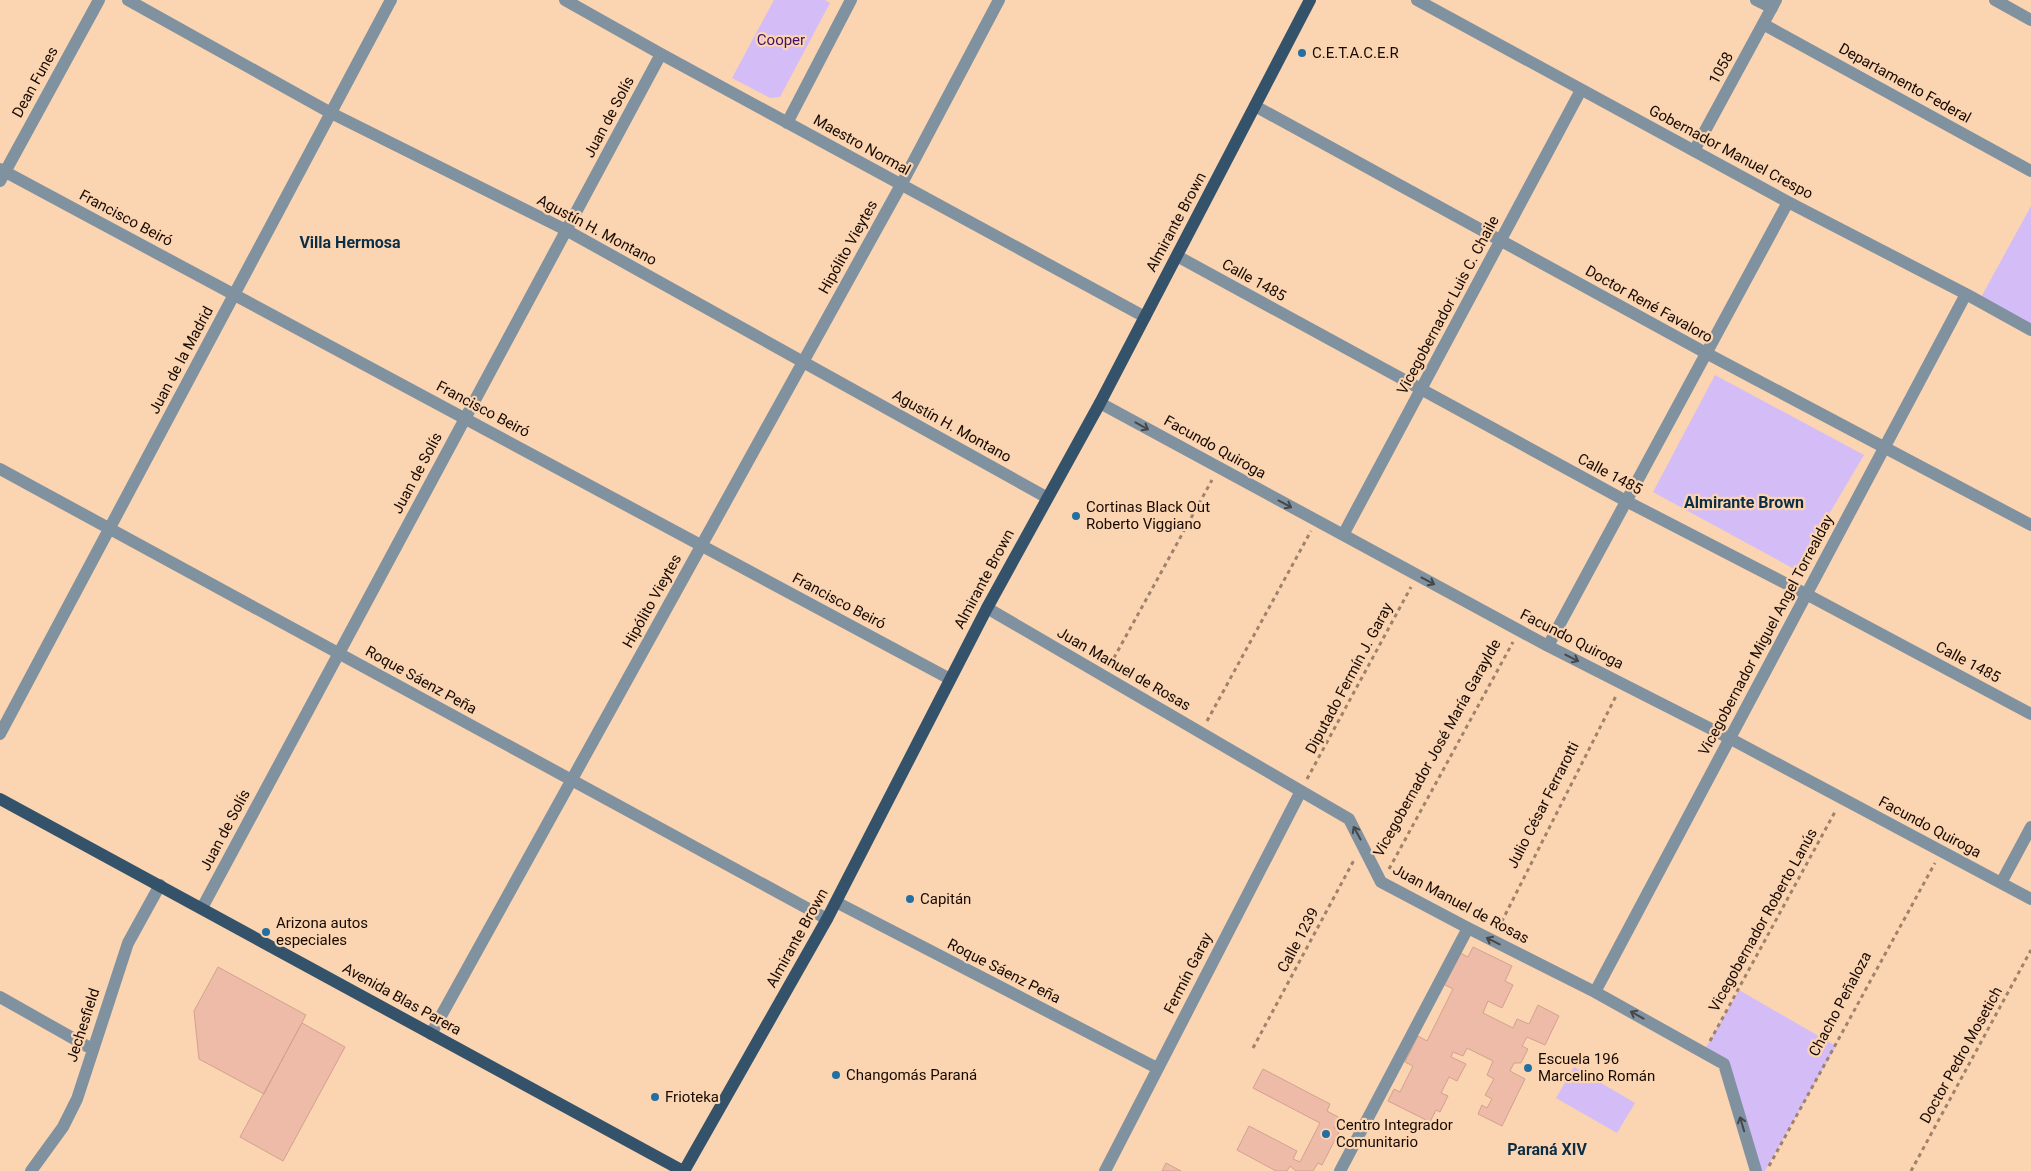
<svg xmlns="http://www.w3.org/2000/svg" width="2031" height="1171" viewBox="0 0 2031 1171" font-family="Roboto,sans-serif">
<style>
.green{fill:#d4bdf6}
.building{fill:#edbba7;stroke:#d2a28e}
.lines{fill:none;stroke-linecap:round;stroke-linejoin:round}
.path{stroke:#9f826a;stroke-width:3;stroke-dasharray:4 4;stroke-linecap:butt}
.minor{stroke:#80919f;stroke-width:12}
.major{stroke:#34536b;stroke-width:12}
.oneway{stroke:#464748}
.poi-dot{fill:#246fa2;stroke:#fbd4b1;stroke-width:2}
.labels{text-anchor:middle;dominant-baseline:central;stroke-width:4.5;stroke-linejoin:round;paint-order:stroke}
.park-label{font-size:15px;fill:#43116d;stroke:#fbd4b1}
.poi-label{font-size:15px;fill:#170a01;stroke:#fbd4b1;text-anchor:start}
.street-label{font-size:15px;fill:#170a01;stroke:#fbd4b1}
.neighbourhood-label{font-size:16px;font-weight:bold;fill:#0b2e47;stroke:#fbd4b1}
</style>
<rect width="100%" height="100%" fill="#fbd4b1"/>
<path class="green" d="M774,0H825L830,3L780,97L770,98L732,78Z
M2031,206V330L1979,301Z
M1715,375L1864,455L1796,570L1653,492Z
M1739,990L1836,1046L1765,1171H1756L1724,1064L1704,1051Z
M1574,1067L1635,1103L1617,1133L1556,1098Z"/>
<path class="building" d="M1473,947L1512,966L1505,981L1513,985L1502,1008L1488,1001L1483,1013L1513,1028L1517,1019L1529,1024L1538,1005L1559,1016L1545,1045L1527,1037L1522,1046L1528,1049L1521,1063H1514L1510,1071L1525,1079L1502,1126L1478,1114L1482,1105L1487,1108L1492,1099L1485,1095L1494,1079L1487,1075L1493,1061L1467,1048L1463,1056L1453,1052L1451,1057L1466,1064L1457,1081L1449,1077L1441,1093L1448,1096L1440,1112L1436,1110L1430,1122L1388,1101L1394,1089L1400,1092L1413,1066L1405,1062L1418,1036L1427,1041L1453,989L1443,984L1458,952L1468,957Z
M218,967L306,1015L264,1094L199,1059L194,1011Z
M302,1023L345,1047L283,1161L240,1137Z
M1263,1069L1330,1104L1327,1111L1340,1118L1334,1128L1340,1130L1322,1165L1318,1163L1313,1171H1296L1290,1166L1287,1171H1276L1237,1150L1249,1126L1297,1151L1293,1159L1300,1162L1320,1123L1253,1088Z
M1166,1163L1181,1171H1162Z"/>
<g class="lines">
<path class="path" d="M1110,665L1212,480
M1207,721L1311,531
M1307,779L1411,587
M1389,869L1513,642
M1498,929L1616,696
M1710,1041L1836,810
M1253,1048L1354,860
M1769,1166L1935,863
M1911,1171L2031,950"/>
<path class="minor" d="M128,0L331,113L566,230L1046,497
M565,0L661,54L1145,317
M1417,0L1788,202L1966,294L2031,330
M1756,0L1772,8
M1995,0L2031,20
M1763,24L2031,171
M1255,106L1706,353L2031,525
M787,123L851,0
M1694,151L1776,0
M0,169L950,679
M0,181L99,0
M1177,256L1626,501L1806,594L2031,714
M1100,403L1548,646L1729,738L2031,899
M0,469L827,919
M1343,535L1581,90
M987,608L1349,819L1381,882L1468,928L1595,992L1724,1064L1756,1171
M1548,646L1788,202
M0,734L391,0
M2001,883L2031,827
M836,902L1157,1068
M202,908L661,54
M1595,992L1966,294
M0,997L92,1049
M431,1034L901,185L999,0
M31,1171L63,1127L77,1099L128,943L160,885
M1105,1171L1301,791
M1340,1171L1468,928"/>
<path class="major" d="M0,799L683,1171
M684,1171L827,919L987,608L1100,403L1310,0"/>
</g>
<defs><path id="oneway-shaft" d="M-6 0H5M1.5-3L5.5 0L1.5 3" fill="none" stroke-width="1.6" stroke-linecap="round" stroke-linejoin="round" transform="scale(1.25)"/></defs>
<g class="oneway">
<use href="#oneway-shaft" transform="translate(1142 426) rotate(29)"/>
<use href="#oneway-shaft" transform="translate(1285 504) rotate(28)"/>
<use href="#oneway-shaft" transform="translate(1428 581) rotate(28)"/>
<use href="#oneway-shaft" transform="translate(1572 658) rotate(27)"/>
<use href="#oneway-shaft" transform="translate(1357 833) rotate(-119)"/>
<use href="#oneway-shaft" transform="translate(1493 941) rotate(-153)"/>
<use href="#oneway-shaft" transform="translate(1637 1015) rotate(-151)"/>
<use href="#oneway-shaft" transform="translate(1742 1124) rotate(-107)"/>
</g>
<g class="poi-dot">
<circle cx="1302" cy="53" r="5"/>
<circle cx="1076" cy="516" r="5"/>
<circle cx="910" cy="899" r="5"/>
<circle cx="266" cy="932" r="5"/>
<circle cx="1528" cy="1068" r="5"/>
<circle cx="836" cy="1075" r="5"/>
<circle cx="655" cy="1097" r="5"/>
<circle cx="1326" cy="1134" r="5"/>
</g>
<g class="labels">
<g class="park-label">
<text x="781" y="40">Cooper</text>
</g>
<g class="poi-label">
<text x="1312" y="53">C.E.T.A.C.E.R</text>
<text x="1086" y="507">Cortinas Black Out<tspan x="1086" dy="17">Roberto Viggiano</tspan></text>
<text x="920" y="899">Capitán</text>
<text x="276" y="923">Arizona autos<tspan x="276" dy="17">especiales</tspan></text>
<text x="1538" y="1059">Escuela 196<tspan x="1538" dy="17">Marcelino Román</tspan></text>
<text x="846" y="1075">Changomás Paraná</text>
<text x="665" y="1097">Frioteka</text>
<text x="1336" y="1125">Centro Integrador<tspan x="1336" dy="17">Comunitario</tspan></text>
</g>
<g class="street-label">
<text transform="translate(1721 68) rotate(-61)">1058</text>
<text transform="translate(35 82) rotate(-61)">Dean Funes</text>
<text transform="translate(1905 83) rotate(29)">Departamento Federal</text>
<text transform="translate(609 117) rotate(-62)">Juan de Solís</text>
<text transform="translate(862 145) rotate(29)">Maestro Normal</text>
<text transform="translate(1731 152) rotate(28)">Gobernador Manuel Crespo</text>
<text transform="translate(126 218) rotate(28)">Francisco Beiró</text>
<text transform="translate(1176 222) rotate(-62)">Almirante Brown</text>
<text transform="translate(597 230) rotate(28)">Agustín H. Montano</text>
<text transform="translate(848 247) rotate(-61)">Hipólito Vieytes</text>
<text transform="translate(1254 280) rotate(29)">Calle 1485</text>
<text transform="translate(1649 304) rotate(29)">Doctor René Favaloro</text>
<text transform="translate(1448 305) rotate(-62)">Vicegobernador Luis C. Chaile</text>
<text transform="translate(181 360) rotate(-62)">Juan de la Madrid</text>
<text transform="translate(483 409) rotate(28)">Francisco Beiró</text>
<text transform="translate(952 426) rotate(29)">Agustín H. Montano</text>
<text transform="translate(1215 447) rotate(29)">Facundo Quiroga</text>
<text transform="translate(417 473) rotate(-62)">Juan de Solís</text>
<text transform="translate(1610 474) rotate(28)">Calle 1485</text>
<text transform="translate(984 579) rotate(-62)">Almirante Brown</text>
<text transform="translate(652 601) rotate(-61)">Hipólito Vieytes</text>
<text transform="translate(839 601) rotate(28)">Francisco Beiró</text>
<text transform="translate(1766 635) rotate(-62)">Vicegobernador Miguel Angel Torrealday</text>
<text transform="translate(1572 639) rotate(27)">Facundo Quiroga</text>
<text transform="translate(1968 662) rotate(28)">Calle 1485</text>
<text transform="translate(1124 669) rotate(30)">Juan Manuel de Rosas</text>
<text transform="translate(1349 678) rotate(-62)">Diputado Fermín J. Garay</text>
<text transform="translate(421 680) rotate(29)">Roque Sáenz Peña</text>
<text transform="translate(1437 748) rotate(-61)">Vicegobernador José María Garaylde</text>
<text transform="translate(1543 805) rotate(-63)">Julio César Ferrarotti</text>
<text transform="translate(1930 827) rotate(28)">Facundo Quiroga</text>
<text transform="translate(225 830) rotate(-62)">Juan de Solís</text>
<text transform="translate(1461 904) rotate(28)">Juan Manuel de Rosas</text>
<text transform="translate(1763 920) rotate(-61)">Vicegobernador Roberto Lanús</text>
<text transform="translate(797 938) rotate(-61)">Almirante Brown</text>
<text transform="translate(1298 940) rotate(-62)">Calle 1239</text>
<text transform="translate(1004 971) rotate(27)">Roque Sáenz Peña</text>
<text transform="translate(1188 973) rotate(-63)">Fermín Garay</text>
<text transform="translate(402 999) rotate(29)">Avenida Blas Parera</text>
<text transform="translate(1840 1004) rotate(-62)">Chacho Peñaloza</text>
<text transform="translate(83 1025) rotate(-72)">Jechesfield</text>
<text transform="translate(1961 1055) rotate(-61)">Doctor Pedro Mosetich</text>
</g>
<g class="neighbourhood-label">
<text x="350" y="242">Villa Hermosa</text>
<text x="1744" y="502">Almirante Brown</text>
<text x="1547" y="1149">Paraná XIV</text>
</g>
</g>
</svg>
